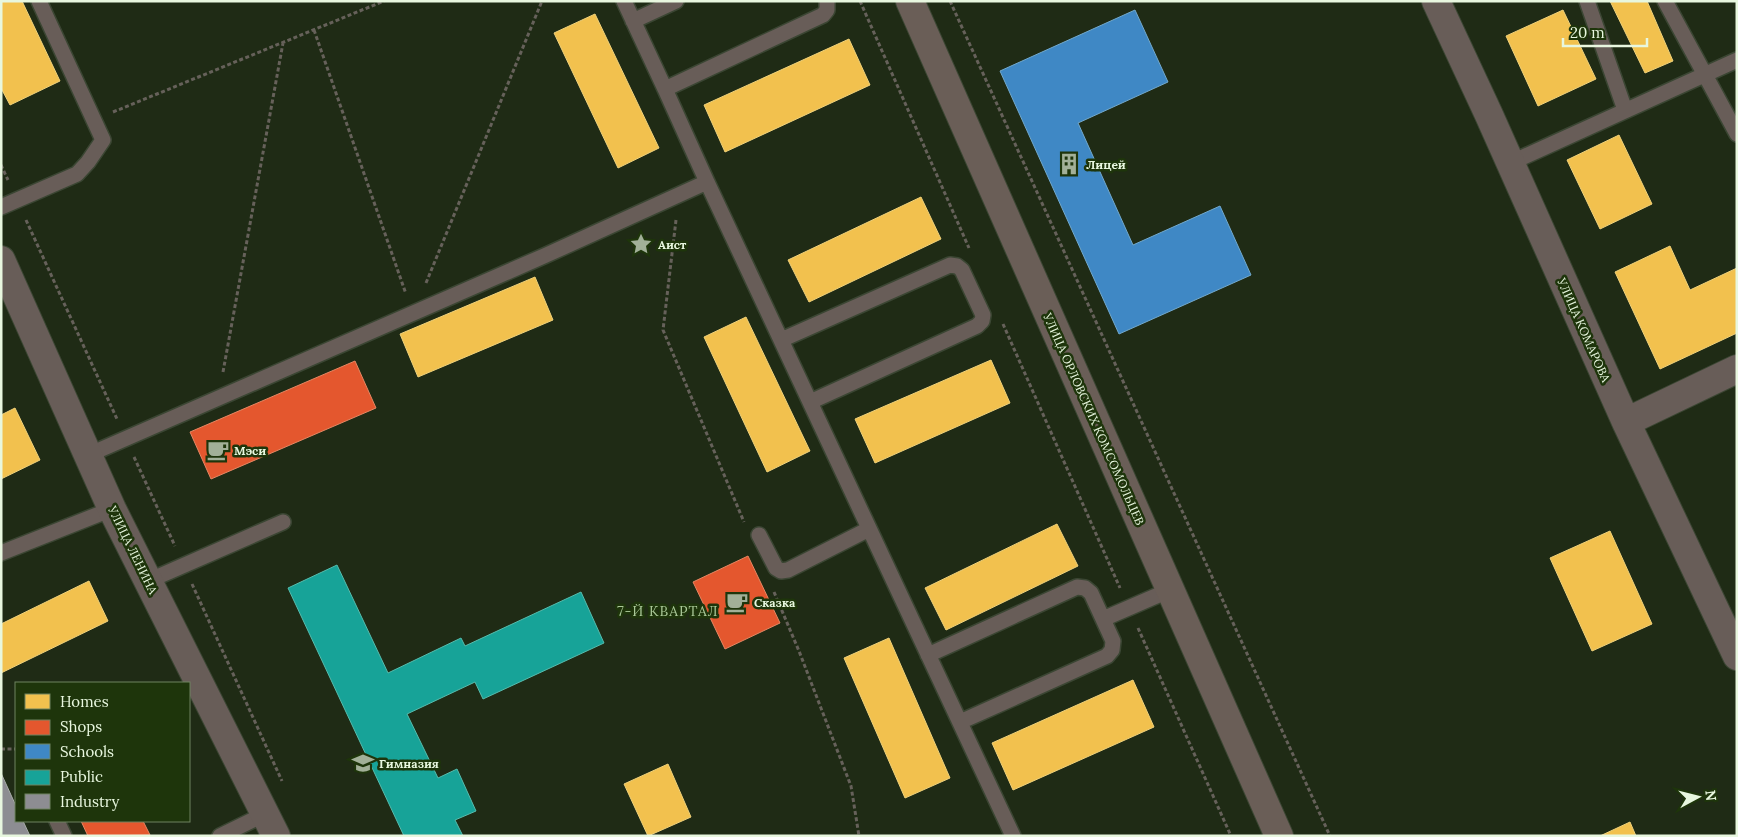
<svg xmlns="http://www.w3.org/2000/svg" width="1738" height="837" viewBox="0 0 1738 837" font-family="Lora,serif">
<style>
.homes{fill:#f2c14e;stroke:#efd17a}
.shops{fill:#e4572e;stroke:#e58763}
.schools{fill:#3f88c5;stroke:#72a9cd}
.public{fill:#17a398;stroke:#56bcad}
.industry{fill:#8d8d92;stroke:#a8ada9}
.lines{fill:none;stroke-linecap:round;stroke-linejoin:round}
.lane-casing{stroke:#3b4633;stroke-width:18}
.street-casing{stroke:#3b4633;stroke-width:30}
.secondary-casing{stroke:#3b4633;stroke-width:30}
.path{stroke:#66615a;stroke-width:3;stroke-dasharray:4 2.5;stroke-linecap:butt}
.lane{stroke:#685d58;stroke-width:15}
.street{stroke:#685d58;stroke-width:28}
.secondary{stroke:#6a5e57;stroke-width:28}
.labels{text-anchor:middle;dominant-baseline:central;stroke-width:5;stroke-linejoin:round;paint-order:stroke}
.poi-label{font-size:12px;font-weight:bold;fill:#e8f7df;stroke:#1e350b;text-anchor:start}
.street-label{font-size:12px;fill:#e8f7df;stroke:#1e350b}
.neighbourhood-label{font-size:14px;letter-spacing:1px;fill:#abc999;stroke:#1e350b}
</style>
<rect width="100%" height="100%" fill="#1f2b15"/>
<path class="homes" d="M1,1H22L60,81L10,105L1,88Z
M1610,1H1647L1673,61L1645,73Z
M1563,10L1596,79L1538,106L1506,36Z
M595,14L659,148L618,168L554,33Z
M849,39L870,85L725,152L704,105Z
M1619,135L1652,204L1600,229L1567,160Z
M921,197L941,239L809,302L788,260Z
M1670,246L1690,290L1737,268V333L1660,369L1615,272Z
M535,277L553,320L418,377L400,334Z
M746,317L810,451L767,472L704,337Z
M991,360L1010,403L875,463L855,419Z
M15,408L40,460L1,479V415Z
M1057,524L1078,566L946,630L925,588Z
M1610,531L1652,624L1592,651L1550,558Z
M89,581L108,621L1,673V624Z
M889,638L950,778L905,798L844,658Z
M1133,680L1154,727L1013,790L992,743Z
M668,764L691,817L648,836L624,784Z
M1630,822L1636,836H1600Z"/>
<path class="shops" d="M355,361L376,408L211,479L190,432Z
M748,556L780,623L725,649L693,582Z
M81,821H143L150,835L88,836Z"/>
<path class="schools" d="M1135,10L1168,82L1078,123L1133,245L1220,206L1251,275L1119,334L1000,71Z"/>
<path class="public" d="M337,565L388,673L461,638L465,646L581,592L604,643L483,699L475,682L407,714L438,778L457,769L476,811L455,820L463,836H404L288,588Z"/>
<path class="industry" d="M1,773L16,806V821H23L30,836H1Z"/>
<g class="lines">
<g class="lane-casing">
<path id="lane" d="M624,1L665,89
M1587,1L1625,110
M1665,1L1737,134
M633,21L676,1
M1510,163L1737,60
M707,182L1013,836
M1,207L77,174L88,162L103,140L39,1
M781,340L950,265L957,266L962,270L983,315L982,321L977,326L810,402
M88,455L544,256L707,182L665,89L823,15L827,10V1
M759,535L776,568L781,571L788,570L869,529
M1,553L112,509
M148,581L283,522
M1103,619L1170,590
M928,655L1077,587L1085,588L1091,593L1113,641L1112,650L1107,656L960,722
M57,821L64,836
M220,836L265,814"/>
</g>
<g class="street-casing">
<path id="street" d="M1436,1L1489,115L1626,422L1737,656
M1,260L112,509L276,836
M1626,422L1737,369"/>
</g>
<g class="secondary-casing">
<path id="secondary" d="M910,1L1279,836"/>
</g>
<path class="path" d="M860,1L969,248
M950,1L1330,836
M314,30L406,294
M113,112L384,1
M1,165L8,180
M26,220L117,419
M676,220L663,330L744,522
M426,283L542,1
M1003,324L1120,588
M223,372L283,43
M134,457L175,546
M192,584L282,781
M774,592L799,651L851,786L859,836
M1138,628L1231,836
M1,749H16"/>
<use href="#lane" class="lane"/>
<use href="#street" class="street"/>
<use href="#secondary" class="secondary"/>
</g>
<defs>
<g id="building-bare" transform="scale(1.725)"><path d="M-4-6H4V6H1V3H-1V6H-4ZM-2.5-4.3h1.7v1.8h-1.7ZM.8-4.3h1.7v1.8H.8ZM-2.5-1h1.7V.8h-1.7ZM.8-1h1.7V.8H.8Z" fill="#a2b098" stroke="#1e350b" stroke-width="2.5" paint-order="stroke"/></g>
<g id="sight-bare" transform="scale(1.725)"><path d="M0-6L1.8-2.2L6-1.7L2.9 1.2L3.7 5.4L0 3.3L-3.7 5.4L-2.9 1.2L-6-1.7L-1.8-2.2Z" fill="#a2b098" stroke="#1e350b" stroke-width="2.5" paint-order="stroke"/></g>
<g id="cafe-bare" transform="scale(1.725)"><path d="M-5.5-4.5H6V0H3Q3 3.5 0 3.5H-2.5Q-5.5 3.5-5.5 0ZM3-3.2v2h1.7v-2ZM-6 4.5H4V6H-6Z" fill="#a2b098" stroke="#1e350b" stroke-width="2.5" paint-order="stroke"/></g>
<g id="school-bare" transform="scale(1.725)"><path d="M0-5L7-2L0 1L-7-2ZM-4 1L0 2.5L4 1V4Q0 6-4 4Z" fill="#a2b098" stroke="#1e350b" stroke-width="2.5" paint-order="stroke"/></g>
</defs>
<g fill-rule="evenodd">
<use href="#building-bare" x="1069" y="164"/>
<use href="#sight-bare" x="641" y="244"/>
<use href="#cafe-bare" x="218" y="450"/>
<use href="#cafe-bare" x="737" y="602"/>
<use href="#school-bare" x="363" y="763"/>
</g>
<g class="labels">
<g class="poi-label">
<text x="1086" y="164">Лицей</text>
<text x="658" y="244">Аист</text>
<text x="234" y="450">Мэси</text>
<text x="754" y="602">Сказка</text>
<text x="379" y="763">Гимназия</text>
</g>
<g class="street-label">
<text transform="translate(1584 330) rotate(66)">УЛИЦА КОМАРОВА</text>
<text transform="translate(1094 419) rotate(66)">УЛИЦА ОРЛОВСКИХ КОМСОМОЛЬЦЕВ</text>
<text transform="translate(133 550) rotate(64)">УЛИЦА ЛЕНИНА</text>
</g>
<g class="neighbourhood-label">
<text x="668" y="611">7-Й КВАРТАЛ</text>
</g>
</g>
<rect width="1738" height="837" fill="none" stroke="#e8f7df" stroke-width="5"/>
<rect x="15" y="682" width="175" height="140" fill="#1e350b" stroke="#6f8360"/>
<rect x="25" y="694" width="25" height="15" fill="#f2c14e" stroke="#6f8360"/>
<text x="60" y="707" font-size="15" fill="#e8f7df">Homes</text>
<rect x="25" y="720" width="25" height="15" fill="#e4572e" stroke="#6f8360"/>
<text x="60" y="732" font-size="15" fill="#e8f7df">Shops</text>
<rect x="25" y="744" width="25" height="15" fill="#3f88c5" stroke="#6f8360"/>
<text x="60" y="757" font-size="15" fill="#e8f7df">Schools</text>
<rect x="25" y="770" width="25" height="15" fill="#17a398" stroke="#6f8360"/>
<text x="60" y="782" font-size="15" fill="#e8f7df">Public</text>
<rect x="25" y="794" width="25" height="15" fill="#8d8d92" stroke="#6f8360"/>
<text x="60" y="807" font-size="15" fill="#e8f7df">Industry</text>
<g transform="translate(1698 797) rotate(83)" stroke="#1e350b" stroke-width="4" paint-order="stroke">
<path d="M0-4L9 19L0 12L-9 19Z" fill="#e8f7df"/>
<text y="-8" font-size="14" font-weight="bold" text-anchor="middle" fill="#e8f7df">N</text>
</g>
<path d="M1563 38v8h84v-8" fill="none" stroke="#e8f7df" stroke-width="2.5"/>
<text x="1570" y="38" font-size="15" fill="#e8f7df" stroke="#1e350b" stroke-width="4" paint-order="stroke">20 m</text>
</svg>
